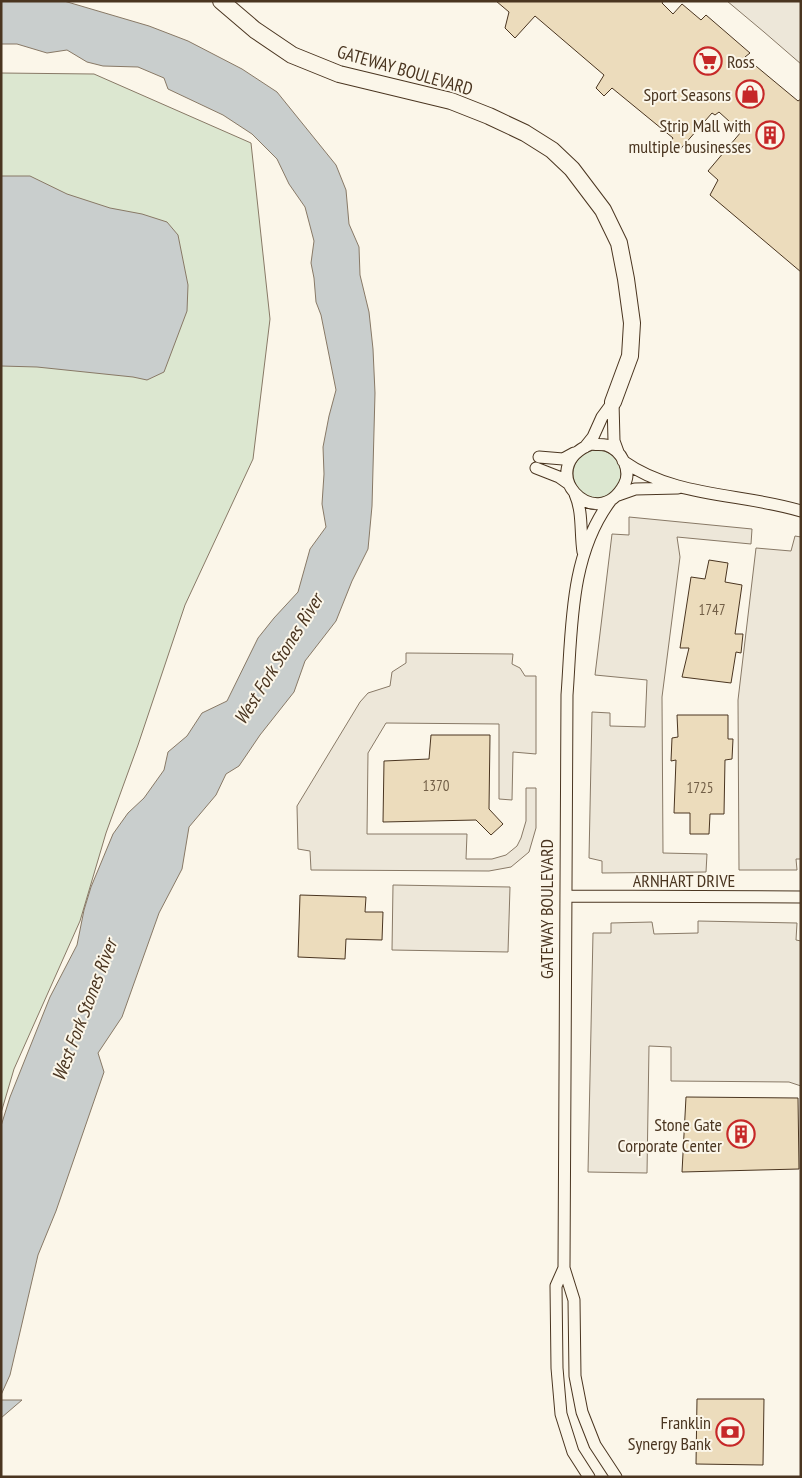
<svg xmlns="http://www.w3.org/2000/svg" width="802" height="1478" viewBox="0 0 802 1478" font-family="'PT Sans Narrow',sans-serif">
<style>
.green{fill:#dce7d0;stroke:#887966}
.parking{fill:#ede7d9;stroke:#887966}
.water{fill:#c9cecd;stroke:#887966}
.building{fill:#ecdcbc;stroke:#4a3520}
.lines{fill:none;stroke-linecap:round;stroke-linejoin:round}
.street-casing{stroke:#4a3520;stroke-width:13}
.secondary-casing{stroke:#4a3520;stroke-width:18}
.street{stroke:#fbf6e9;stroke-width:11}
.secondary{stroke:#fbf6e9;stroke-width:16}
.labels{text-anchor:middle;dominant-baseline:central;stroke-width:4;stroke-linejoin:round;paint-order:stroke}
.number-label{font-size:15px;fill:#725f47}
.poi-label{font-size:18px;fill:#4a3520;stroke:#fbf6e9;text-anchor:end}
.street-label{font-size:18px;fill:#4a3520;stroke:#fbf6e9}
.water-label{font-size:19px;font-style:italic;fill:#4a3520;stroke:#fbf6e9}
</style>
<rect width="100%" height="100%" fill="#fbf6e9"/>
<path class="green" d="M1,73L94,74L251,143L270,319L253,459L185,605L138,745L106,833L80,921L14,1069L1,1113Z
M573 474a24 24 0 1 1 48 0a24 24 0 1 1-48 0Z"/>
<path class="parking" d="M727,1H801V64L764,32Z
M629,517L752,529L751,544L677,537L680,557L662,697L663,853L707,854L706,872L602,873V861L589,858L592,712L610,713V726L645,727L647,680L595,675L612,534L629,535Z
M795,536L801,537V859H796L797,870H739L738,700L756,548L791,551Z
M406,653L513,654L512,664L520,668L525,676H536V754L513,752L512,800L499,799V724L386,723L368,753L367,834H467L466,859H492L506,855L517,846L521,838L526,821V788H536V828L529,852L511,867L489,871L311,870L310,851L298,849L297,806L360,702L368,693L390,686L392,672L406,663Z
M393,885L510,887L508,952L392,950Z
M698,921L797,923L796,940L801,941V1086L789,1082L671,1081V1047L649,1046L647,1173L588,1172L593,933H611V923L652,922L654,934L698,933Z"/>
<path class="water" d="M1,1H64L149,26L188,41L242,69L277,92L336,165L346,190L349,224L359,247L360,275L369,312L373,349L375,393L372,506L368,549L352,581L336,621L305,661L294,692L260,735L239,766L226,774L216,795L189,827L182,869L159,913L122,1017L98,1053L104,1072L56,1211L38,1255L10,1375L1,1395V1126L10,1097L50,997L77,945L84,910L91,887L113,834L128,813L144,798L164,770L168,752L187,736L202,713L227,701L258,638L274,618L298,592L310,549L326,527L322,504L324,474L323,447L329,416L336,390L321,315L316,302L314,278L311,263L314,241L305,207L289,184L277,159L252,134L223,115L168,89L164,78L138,67L103,66L87,62L67,50L47,53L17,44H1Z
M1,176H30L67,194L110,208L142,214L167,222L178,235L188,285L187,311L164,372L147,380L133,377L37,367L1,366Z
M1,1400H22L1,1418Z"/>
<path class="building" d="M496,1H663L662,3L673,14L682,4L701,20L706,15L750,53L745,57L798,101L801,99V272L710,195L718,180L708,171L741,132L719,112L715,115L712,113L676,154L668,147L673,138L612,88L604,96L596,88L604,75L535,16L515,38L505,28L509,12Z
M709,560L728,563L725,582L742,585L735,634H743L741,653L736,652L731,683L682,677L689,648H680L691,577L705,579Z
M677,715H728V739H733L732,759L725,760L724,814H710L709,834H690V813H674L676,760L671,761L672,738L678,737Z
M431,735H490L489,809L503,824L491,835L476,820L383,822L384,761L429,759Z
M300,895L366,897L365,912H383L382,940L346,939L345,959L298,957Z
M686,1097L798,1098L799,1169L682,1172Z
M697,1399H764L763,1465L696,1464Z"/>
<g class="lines">
<g class="street-casing">
<path id="street" d="M613,402L614,441L618,452
M591,444C595,445 602,444 606,445C622,450 632,471 624,485C596,536 532,469 591,444Z
M585,447L593,437L602,417L613,402
M539,457L563,459L574,453
M623,461C675,498 742,493 801,511
M536,468L559,477L569,484
M575,494C583,512 580,533 583,552
M618,495L635,489L678,488
M611,500C569,555 572,630 567,695L564,1268L574,1300L575,1376L582,1412L595,1445L616,1477
M566,896L801,897
M564,1268L556,1286L557,1368L561,1414L573,1452L589,1477"/>
</g>
<g class="secondary-casing">
<path id="secondary" d="M221,1L255,30L292,55L339,74L451,101L489,116L525,133L552,150L572,169L603,210L619,243L626,279L632,323L630,356L613,402"/>
</g>
<use href="#street" class="street"/>
<use href="#secondary" class="secondary"/>
</g>
<defs>
<g id="supermarket-ring" transform="scale(1.4375)"><circle r="9.5" fill="#fbf6e9" stroke="#c62828" stroke-width="1.5"/><path d="M-6-5.5h2.5l.6 2H6L4.5 2H-2.5L-4.4-4H-6ZM-1.5 3.2a1.3 1.3 0 1 0 .1 0ZM3 3.2a1.3 1.3 0 1 0 .1 0Z" fill="#c62828"/></g>
<g id="shop-ring" transform="scale(1.4375)"><circle r="9.5" fill="#fbf6e9" stroke="#c62828" stroke-width="1.5"/><path d="M-5-2.5h2.3a2.7 3.5 0 0 1 5.4 0H5L5.5 6h-11ZM-1.5-2.5h3a1.5 2.3 0 0 0-3 0Z" fill="#c62828"/></g>
<g id="building-ring" transform="scale(1.4375)"><circle r="9.5" fill="#fbf6e9" stroke="#c62828" stroke-width="1.5"/><path d="M-4-6H4V6H1V3H-1V6H-4ZM-2.5-4.3h1.7v1.8h-1.7ZM.8-4.3h1.7v1.8H.8ZM-2.5-1h1.7V.8h-1.7ZM.8-1h1.7V.8H.8Z" fill="#c62828"/></g>
<g id="bank-ring" transform="scale(1.4375)"><circle r="9.5" fill="#fbf6e9" stroke="#c62828" stroke-width="1.5"/><path d="M-6-4H6V4H-6ZM0-2.3a2.3 2.3 0 1 0 0 4.6a2.3 2.3 0 1 0 0-4.6Z" fill="#c62828"/></g>
</defs>
<g fill-rule="evenodd">
<use href="#supermarket-ring" x="708" y="61"/>
<use href="#shop-ring" x="750" y="94"/>
<use href="#building-ring" x="770" y="135"/>
<use href="#building-ring" x="741" y="1134"/>
<use href="#bank-ring" x="730" y="1432"/>
</g>
<g class="labels">
<g class="number-label">
<text x="712" y="609">1747</text>
<text x="436" y="785">1370</text>
<text x="700" y="787">1725</text>
</g>
<g class="poi-label">
<text x="727" y="61" text-anchor="start">Ross</text>
<text x="731" y="94">Sport Seasons</text>
<text x="751" y="125">Strip Mall with<tspan x="751" dy="21">multiple businesses</tspan></text>
<text x="722" y="1124">Stone Gate<tspan x="722" dy="21">Corporate Center</tspan></text>
<text x="711" y="1422">Franklin<tspan x="711" dy="21">Synergy Bank</tspan></text>
</g>
<g class="street-label">
<text transform="translate(405 70) rotate(16)">GATEWAY BOULEVARD</text>
<text x="684" y="880">ARNHART DRIVE</text>
<text transform="translate(546 909) rotate(-90)">GATEWAY BOULEVARD</text>
</g>
<g class="water-label">
<text transform="translate(278 659) rotate(-58)">West Fork Stones River</text>
<text transform="translate(84 1010) rotate(-69)">West Fork Stones River</text>
</g>
</g>
<rect width="802" height="1478" fill="none" stroke="#4a3520" stroke-width="5"/>
</svg>
